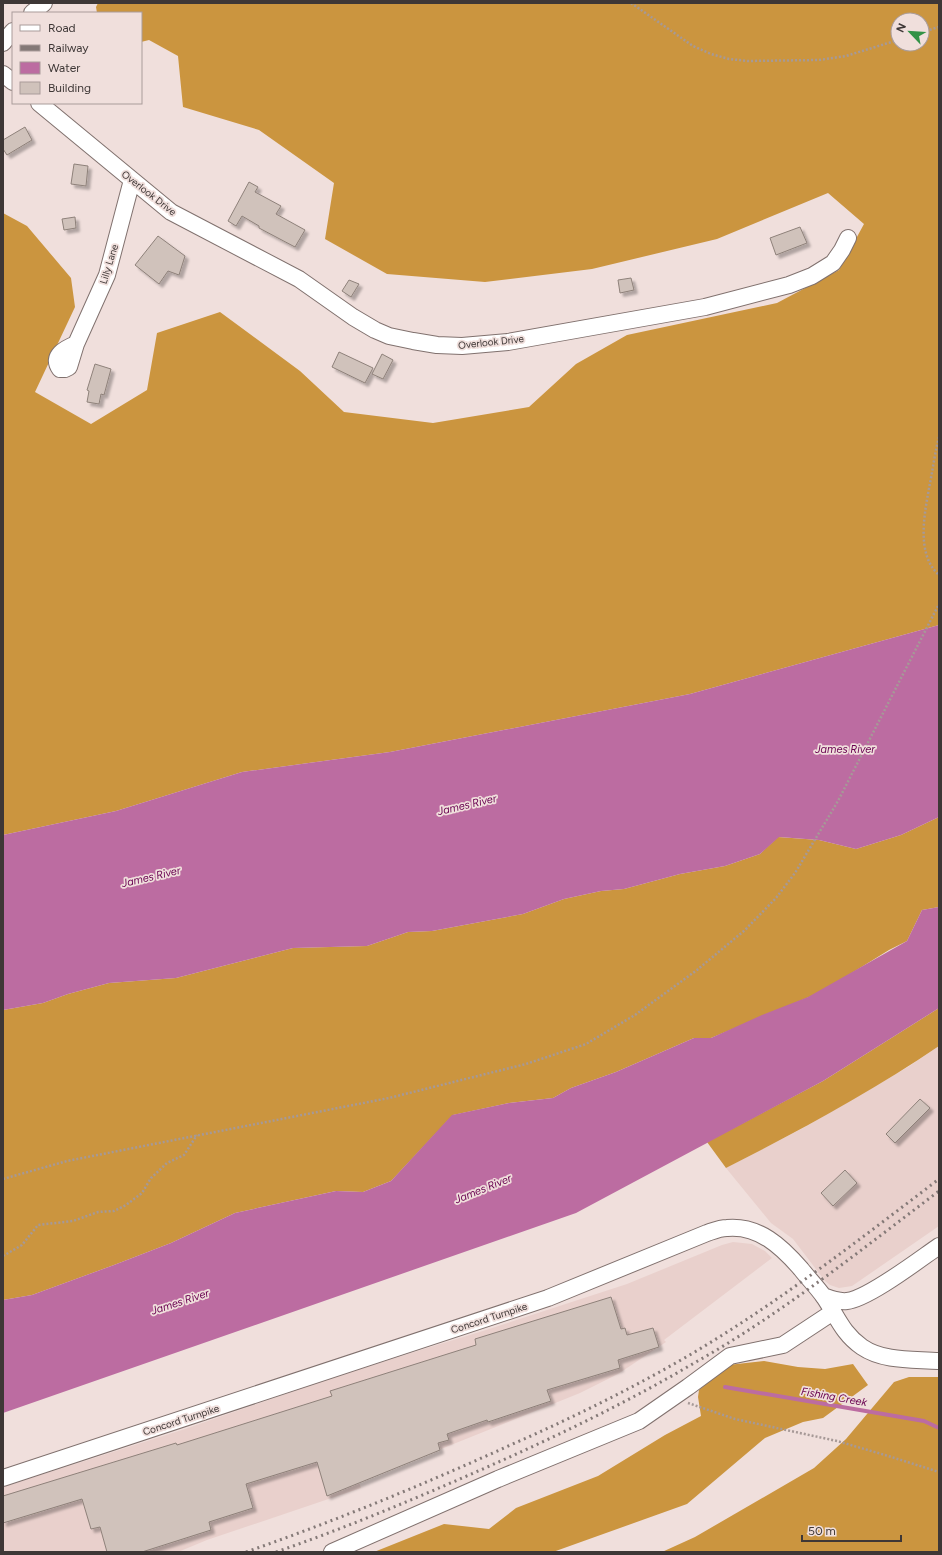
<svg xmlns="http://www.w3.org/2000/svg" width="942" height="1555" viewBox="0 0 942 1555" font-family="Figtree,sans-serif">
<style>
.built{fill:#e9d0cc}
.forest{fill:#cb953f;fill-rule:evenodd}
.water{fill:#bc6ca1}
.lines{fill:none;stroke-linecap:round;stroke-linejoin:round}
.stream{stroke:#bc6ca1;stroke-width:4}
.building{fill:#d0c2bb;stroke:#8e817a;filter:url(#shadow)}
.minor-casing{stroke:#80716e;stroke-width:18}
.path{stroke:#a69997;stroke-width:2.5;stroke-dasharray:2 2;stroke-linecap:butt}
.minor{stroke:#fff;stroke-width:16}
.rail{stroke:#847977;stroke-width:3;stroke-dasharray:2 4;stroke-linecap:butt}
.labels{text-anchor:middle;dominant-baseline:central;stroke-width:3.5;stroke-linejoin:round;paint-order:stroke}
.street-label{font-size:10px;fill:#3e3736;stroke:#f0dfdc}
.water-label{font-size:11px;font-style:italic;fill:#680050;stroke:#f0dfdc}
</style>
<defs>
<filter id="shadow"><feDropShadow dx="3.5" dy="3.5" stdDeviation="1" flood-color="#0004"/></filter>
</defs>
<rect width="100%" height="100%" fill="#f0dfdc"/>
<path class="built" d="M939,1046V1226L852,1286L839,1288L830,1285L825,1281L793,1239L771,1223L726,1168L805,1127L908,1067Z
M733,1242L752,1244L765,1251L772,1258L664,1340L666,1342L618,1374L580,1393L359,1482L361,1488L207,1540L178,1552H3V1487L185,1429L329,1379L414,1352L486,1330L627,1284L722,1245Z"/>
<path class="forest" d="M98,3H939V625L690,694L390,752L242,772L116,811L3,835V213L27,226L71,278L75,307L35,392L91,424L147,390L157,333L220,312L300,371L344,412L433,423L529,407L576,364L627,335L777,303L839,270L864,224L828,193L717,239L592,269L485,282L387,274L325,239L334,183L259,130L183,107L178,56L149,40L141,42V13H97L96,7ZM898,20H922V44H898Z
M939,817V907L922,910L907,941L889,950L821,992L711,1038H694L616,1072L571,1088L553,1098L509,1103L453,1115L391,1181L363,1192L336,1191L235,1213L171,1243L114,1265L32,1295L3,1300V1010L43,1003L68,994L109,983L176,978L293,948L367,946L408,932L432,931L523,914L564,899L601,891L624,889L680,874L725,866L760,854L778,837L819,840L856,849L901,835Z
M939,1008V1046C871,1092 799,1131 726,1168L707,1142L823,1081Z
M764,1361L798,1367L825,1369L853,1364L868,1385L823,1418L803,1422L765,1438L687,1504L553,1552H374L444,1524L489,1529L516,1508L598,1476L665,1435L701,1416L698,1397L699,1390L728,1365Z
M909,1377H939V1552H662L695,1537L814,1468L846,1439L894,1382Z"/>
<path class="water" d="M939,625V817L901,835L856,849L819,840L779,837L760,854L725,866L680,874L624,889L601,891L564,899L523,914L432,931L408,932L367,946L293,948L176,978L109,983L68,994L43,1003L3,1010V835L116,811L242,772L390,752L690,694Z
M939,907V1008L823,1081L576,1213L3,1413V1300L32,1295L114,1265L171,1243L235,1213L336,1191L363,1192L391,1181L452,1115L509,1103L553,1098L571,1088L616,1072L694,1038H711L762,1015L808,997L907,941L922,910Z"/>
<g class="lines">
<path class="stream" d="M725,1387L924,1421L939,1428"/>
</g>
<path class="building" d="M25,127L32,140L7,155L3,149V140Z
M74,164L88,166L86,186L71,184Z
M249,182L258,187L255,192L281,206L276,214L305,230L295,247L259,228V226L242,216L236,226L228,221Z
M75,217L76,228L64,230L62,219Z
M800,227L807,243L776,255L770,238Z
M158,236L185,256L179,275L168,271L159,284L135,265Z
M631,278L634,290L620,293L618,280Z
M349,280L359,284L351,297L342,291Z
M339,352L373,368L365,383L332,367Z
M382,354L393,360L383,379L372,374Z
M95,364L111,369L104,395L101,394L99,404L87,402L89,391L87,390Z
M920,1099L930,1108L895,1143L886,1134Z
M845,1170L857,1183L833,1206L821,1193Z
M611,1297L621,1329L625,1328L627,1335L653,1328L659,1347L618,1360L620,1368L547,1390L551,1401L488,1422L487,1420L447,1434L449,1440L438,1443L440,1450L327,1496L317,1462L246,1484L253,1508L209,1522L211,1530L142,1552H107L100,1527L91,1529L82,1499L3,1523V1496L176,1443L177,1445L332,1396L330,1391L476,1345L475,1339Z"/>
<g class="lines">
<g class="minor-casing">
<path id="minor" d="M32,13L44,3
M3,43L13,31
M3,74L13,82
M39,103L171,212L299,279L353,317L375,330L389,336L413,341L437,345L462,346L508,342L705,307L789,285L812,276L833,263L842,250L848,238
M76,344L107,275L132,180
M76,344L69,367L65,369H60C50,356 66,348 76,344Z
M823,1296C831,1299 839,1302 847,1301C868,1299 920,1259 939,1246
M3,1478L548,1298L707,1233C713,1231 720,1228 727,1228C759,1225 782,1247 801,1269C808,1278 817,1287 824,1297C837,1316 842,1333 862,1347C884,1362 914,1359 939,1361
M332,1552L498,1479L639,1421L688,1387L730,1356L783,1345L833,1312"/>
</g>
<path class="path" d="M631,3L693,46L711,54L729,59L748,61L819,60L846,56L898,40
M922,32L939,27
M939,437C935,452 933,468 930,483C925,511 915,554 939,575
M3,1179L67,1161L389,1098L526,1064L586,1044L635,1015L697,970L745,930L776,898L795,873L838,801L939,604
M3,1256L22,1245L38,1225L73,1221L98,1212L114,1211L126,1205L142,1193L151,1178L167,1163L184,1155L197,1135
M688,1403L735,1419L837,1441L885,1455L939,1472"/>
<use href="#minor" class="minor"/>
<path class="rail" d="M246,1552C338,1520 427,1483 515,1443C576,1416 635,1387 693,1353C779,1302 859,1240 939,1179
M276,1552C334,1532 390,1509 446,1485C532,1448 616,1409 696,1362C781,1314 861,1250 939,1191"/>
</g>
<g class="labels">
<g class="street-label">
<text transform="translate(149 193) rotate(38)">Overlook Drive</text>
<text transform="translate(109 264) rotate(-73)">Lilly Lane</text>
<text transform="translate(491 342) rotate(-6)">Overlook Drive</text>
<text transform="translate(489 1318) rotate(-18)">Concord Turnpike</text>
<text transform="translate(181 1420) rotate(-18)">Concord Turnpike</text>
</g>
<g class="water-label">
<text x="845" y="749">James River</text>
<text transform="translate(467 805) rotate(-13)">James River</text>
<text transform="translate(151 877) rotate(-13)">James River</text>
<text transform="translate(483 1189) rotate(-22)">James River</text>
<text transform="translate(180 1302) rotate(-18)">James River</text>
<text transform="translate(834 1397) rotate(10)">Fishing Creek</text>
</g>
</g>
<rect width="942" height="1555" fill="none" stroke="#3e3736" stroke-width="8"/>
<rect x="12" y="12" width="130" height="92" fill="#f0dfdc" stroke="#a99c9a"/>
<rect x="20" y="25" width="20" height="6" fill="#ffffff" stroke="#a99c9a"/>
<text x="48" y="32" font-size="12" fill="#3e3736">Road</text>
<rect x="20" y="45" width="20" height="6" fill="#847977" stroke="#a99c9a"/>
<text x="48" y="52" font-size="12" fill="#3e3736">Railway</text>
<rect x="20" y="62" width="20" height="12" fill="#bc6ca1" stroke="#a99c9a"/>
<text x="48" y="72" font-size="12" fill="#3e3736">Water</text>
<rect x="20" y="82" width="20" height="12" fill="#d0c2bb" stroke="#a99c9a"/>
<text x="48" y="92" font-size="12" fill="#3e3736">Building</text>
<g transform="translate(910 32) rotate(295)"><circle r="19" fill="#f0dfdc" stroke="#a99c9a"/>
<path d="M0-3L7 15L0 10L-7 15Z" fill="#329246"/>
<text y="-6" font-size="11" font-weight="bold" text-anchor="middle" fill="#3e3736">N</text>
</g>
<path d="M802 1535v6h99v-6" fill="none" stroke="#3e3736" stroke-width="2"/>
<text x="808" y="1535" font-size="12" fill="#3e3736" stroke="#f0dfdc" stroke-width="3" paint-order="stroke">50 m</text>
</svg>
